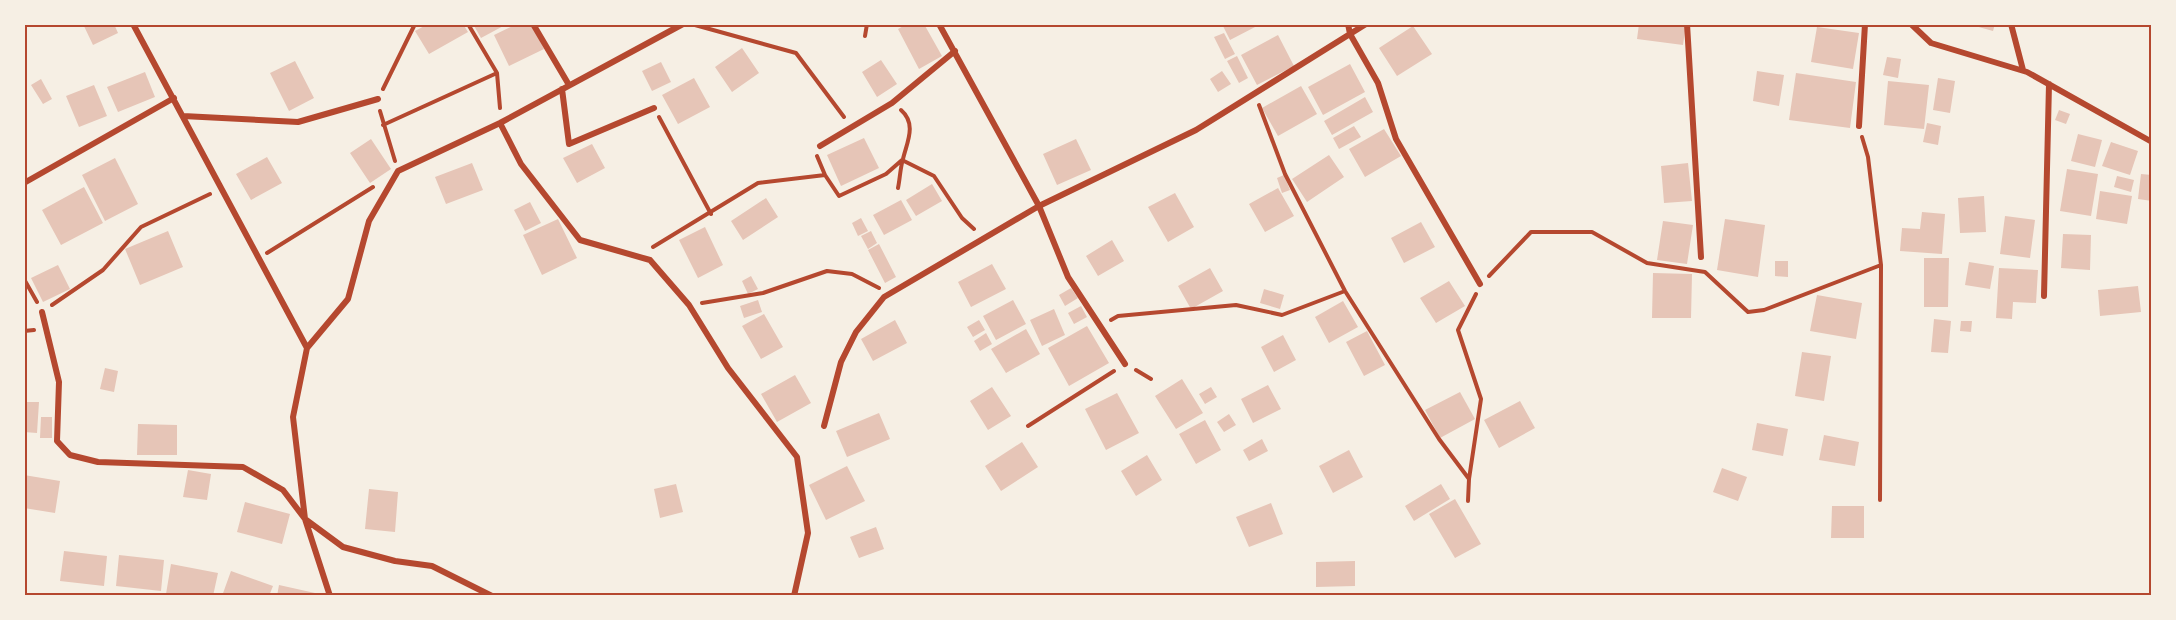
<svg xmlns="http://www.w3.org/2000/svg" width="2176" height="620" viewBox="0 0 2176 620" font-family="'Public Sans',sans-serif">
<style>
.building{fill:#e6c5b7}
.lines{fill:none;stroke-linecap:round;stroke-linejoin:round}
.path{stroke:#b5482f;stroke-width:4}
.minor{stroke:#b5482f;stroke-width:6}
.neatline{fill:none;stroke:#b5482f;stroke-width:2}
</style>
<rect width="100%" height="100%" fill="#f6efe4"/>
<path class="building" d="M83,24H114L118,33L93,45Z
M428,24H463L468,32L429,54L415,31Z
M473,24H507L481,38Z
M517,24H532L544,49L509,66L494,35Z
M907,24H924L942,56L919,69L898,29Z
M1222,24H1256L1257,26L1230,40Z
M1639,24H1686L1683,45L1637,39Z
M1968,24H1995L1993,31Z
M1413,26L1432,54L1397,76L1379,48Z
M1817,27L1859,33L1853,69L1811,62Z
M1224,33L1235,54L1225,59L1214,37Z
M1278,35L1294,66L1257,85L1241,55Z
M742,48L759,73L732,92L715,67Z
M1237,56L1248,78L1239,83L1227,61Z
M1887,57L1901,59L1898,78L1883,75Z
M881,60L897,84L877,97L862,72Z
M295,61L314,98L289,111L270,73Z
M661,62L671,82L652,91L642,71Z
M1350,64L1365,92L1323,115L1308,87Z
M1222,71L1231,84L1218,92L1210,79Z
M1757,71L1784,75L1779,106L1753,101Z
M145,72L155,97L118,112L107,87Z
M1796,73L1856,82L1850,128L1789,120Z
M694,78L710,107L678,124L662,95Z
M1938,78L1955,81L1950,113L1933,110Z
M41,79L52,99L43,104L31,85Z
M1888,81L1929,85L1924,129L1884,125Z
M94,85L107,116L79,127L66,96Z
M1301,86L1317,114L1278,136L1262,108Z
M1365,97L1373,112L1332,135L1324,121Z
M2059,110L2070,114L2066,124L2055,120Z
M1927,123L1941,126L1938,145L1923,142Z
M1354,126L1361,137L1339,149L1333,138Z
M1384,129L1401,156L1365,177L1349,149Z
M2078,134L2102,140L2095,167L2071,161Z
M864,138L879,168L841,186L827,155Z
M371,139L391,169L370,183L350,153Z
M1076,139L1091,170L1057,185L1043,154Z
M2111,142L2138,151L2130,175L2102,166Z
M592,144L605,168L577,183L563,158Z
M1329,155L1344,177L1307,202L1292,179Z
M267,157L282,183L251,200L236,174Z
M115,158L138,204L105,221L82,175Z
M472,163L483,190L446,204L435,177Z
M1688,163L1692,201L1664,203L1661,166Z
M2067,169L2098,174L2091,216L2060,211Z
M2141,174L2152,175V201L2138,199Z
M1284,175L1290,190L1282,193L1277,178Z
M2117,176L2134,180L2131,192L2114,187Z
M932,184L942,201L916,216L906,200Z
M84,187L103,223L61,245L42,210Z
M1278,188L1294,216L1265,232L1249,204Z
M2100,191L2132,196L2127,224L2096,219Z
M1175,193L1194,227L1168,242L1148,207Z
M1984,196L1986,232L1960,233L1958,198Z
M766,198L778,217L743,240L731,221Z
M901,200L912,220L884,235L873,215Z
M530,202L541,223L525,231L514,210Z
M1922,212L1945,214L1942,254L1900,251L1902,228L1920,229Z
M2005,216L2035,220L2030,258L2000,254Z
M861,218L868,231L858,236L852,223Z
M558,219L577,258L542,275L523,235Z
M1725,219L1765,225L1758,277L1717,270Z
M1663,221L1693,225L1687,264L1657,260Z
M1421,222L1435,247L1404,263L1391,238Z
M705,227L723,265L698,278L679,240Z
M168,231L183,267L140,285L125,249Z
M871,231L877,243L868,249L861,236Z
M2063,234L2091,235L2090,270L2061,268Z
M1112,240L1124,261L1098,276L1086,256Z
M879,244L896,277L885,283L868,250Z
M1924,258H1949L1948,307H1924Z
M1775,261H1788V277L1775,276Z
M1969,262L1994,266L1990,289L1965,285Z
M992,264L1006,289L971,307L958,282Z
M58,265L70,289L43,302L31,278Z
M1210,268L1223,291L1191,309L1178,286Z
M1999,268L2038,270L2036,303L2013,302L2012,319L1996,318Z
M1653,273L1692,274L1691,318H1652Z
M751,276L758,289L748,294L742,281Z
M1449,281L1465,306L1436,323L1420,298Z
M2138,286L2141,312L2100,316L2098,290Z
M1071,288L1078,298L1065,306L1059,295Z
M1264,289L1284,295L1280,309L1260,303Z
M1817,295L1862,303L1856,339L1810,331Z
M758,300L762,312L744,318L740,306Z
M1013,300L1026,324L996,340L983,316Z
M1343,301L1358,327L1329,343L1315,317Z
M1081,306L1087,317L1074,324L1068,313Z
M1054,309L1065,335L1042,346L1030,320Z
M764,314L783,347L761,359L742,326Z
M1934,319L1951,321L1948,353L1931,352Z
M895,320L907,343L873,361L861,339Z
M979,320L985,330L973,337L967,327Z
M1961,321H1972L1971,332L1960,331Z
M1087,326L1109,363L1069,386L1048,348Z
M1026,329L1040,354L1006,373L991,349Z
M1367,331L1385,365L1364,376L1346,342Z
M986,333L992,344L980,351L974,341Z
M1283,335L1296,360L1274,372L1261,347Z
M1802,352L1831,356L1824,401L1795,396Z
M105,368L118,371L114,392L100,389Z
M795,375L811,403L777,422L761,394Z
M1182,379L1203,413L1176,429L1155,396Z
M1268,385L1281,409L1253,423L1241,399Z
M992,387L1011,416L988,430L970,401Z
M1211,387L1217,397L1205,404L1199,394Z
M1460,392L1475,419L1440,438L1425,410Z
M1117,393L1139,433L1106,450L1085,409Z
M1520,401L1535,428L1499,448L1484,420Z
M24,402H39L37,433L24,432Z
M879,413L890,439L847,457L836,431Z
M1229,414L1236,425L1224,432L1217,422Z
M41,417H52V438H40Z
M1205,420L1221,450L1196,464L1179,434Z
M1757,423L1788,429L1783,456L1752,450Z
M138,424L177,425V455H137Z
M1824,435L1859,442L1855,466L1819,460Z
M1262,439L1268,451L1249,461L1243,450Z
M1022,442L1038,467L1001,491L985,466Z
M1349,450L1363,477L1333,493L1319,466Z
M1147,455L1162,480L1136,496L1121,471Z
M847,466L865,501L826,520L809,485Z
M1722,468L1747,477L1738,501L1713,492Z
M188,470L211,474L207,500L183,497Z
M24,475L60,481L55,513L24,508Z
M676,484L683,512L660,518L654,489Z
M1441,484L1450,499L1414,521L1405,506Z
M369,489L398,492L395,532L365,529Z
M1455,499L1481,544L1455,558L1429,514Z
M245,502L290,514L282,544L237,532Z
M1271,503L1283,534L1249,547L1236,517Z
M1832,506H1864V538H1831Z
M876,527L884,549L859,558L850,537Z
M64,551L107,556L104,586L60,581Z
M119,555L164,560L161,591L116,586Z
M1355,561V586L1316,587V562Z
M171,564L218,573L213,596L166,594Z
M231,571L273,586L269,596H222Z
M279,585L324,595V596H277Z"/>
<g class="lines">
<path class="path" d="M468,24L497,73L500,108
M695,25L796,53L844,117
M865,36L867,24
M383,89L415,24
M1259,105L1285,174L1345,291L1439,439L1469,479
M380,111L395,161
M659,117L711,214
M383,125L497,73
M1862,137L1868,157L1881,265L1880,500
M817,156L825,175
M898,188C900,179 900,169 903,159C907,142 917,124 901,110
M653,247L758,183L825,175L839,196L886,174L902,160L934,176L962,218L974,229
M267,253L373,187
M1489,276L1531,232H1592L1647,263L1705,272L1748,312L1764,310L1881,265
M24,279L37,302
M702,303L763,293L827,271L852,274L879,288
M52,305L103,270L141,227L210,194
M1111,320L1118,316L1236,305L1282,315L1345,291
M24,331L34,330
M1136,370L1151,379
M1028,426L1114,371
M1468,501L1469,479L1481,399L1458,330L1476,294"/>
<path class="minor" d="M133,24L307,348L293,417L305,519L330,596
M533,24L569,85
M939,24L1039,206L1068,277L1125,364
M1348,24L1350,34L1378,83L1396,139L1480,284
M1687,24L1701,257
M1911,24L1931,43L2027,72L2152,142
M2011,24L2023,70
M562,89L569,144L654,108
M183,116L298,122L378,99
M500,123L521,164L580,240L650,260L689,305L728,368L797,457L808,533L794,596
M1859,126L1865,24
M820,146L892,103L955,51
M24,183L174,98
M2044,296L2049,84
M42,312L59,382L57,441L70,455L98,462L243,467L283,490L305,519L343,547L395,561L432,566L492,596
M307,348L348,299L369,221L398,171L500,123L683,24
M824,426L841,362L856,332L884,297L1039,206L1196,130L1366,24"/>
</g>
<rect width="2176" height="620" fill="none" stroke="#f6efe4" stroke-width="51"/>
<rect x="26" y="26" width="2124" height="568" class="neatline"/>
</svg>
